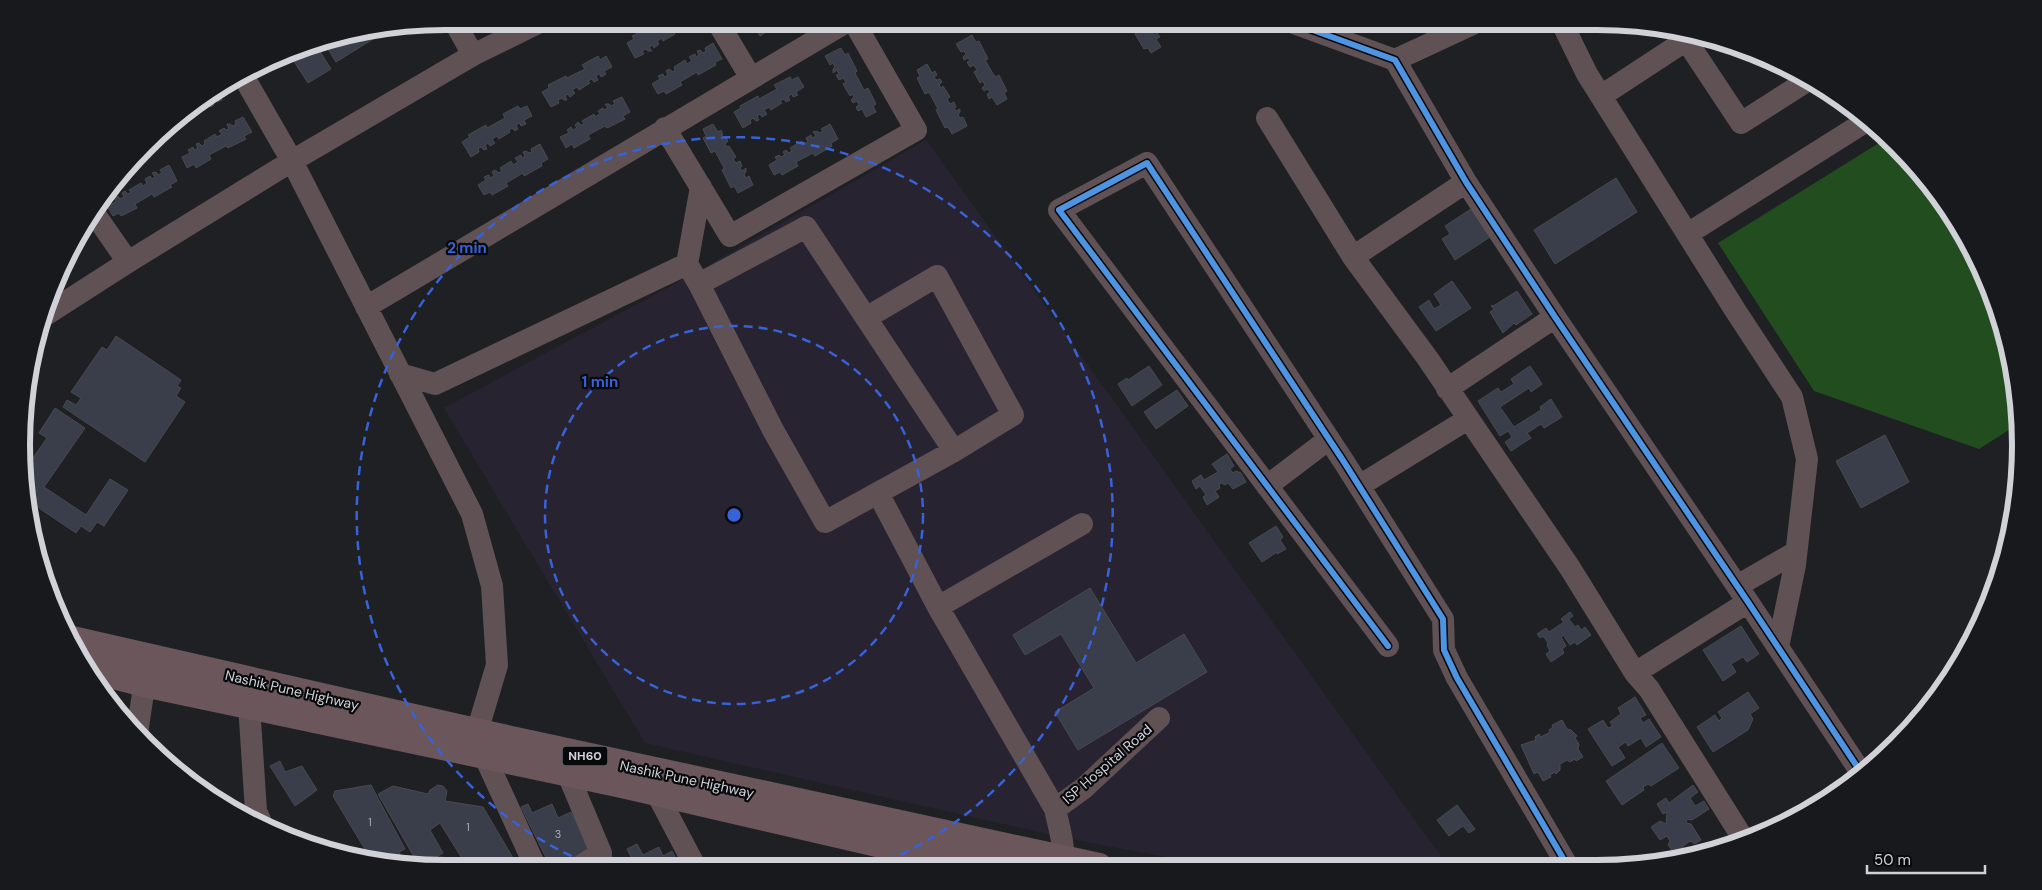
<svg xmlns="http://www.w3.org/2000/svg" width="2042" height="890" viewBox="0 0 2042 890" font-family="'DM Sans',sans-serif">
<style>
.medical{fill:#282331}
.green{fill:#224d1f}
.building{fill:#3a3d4a;stroke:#494a4e}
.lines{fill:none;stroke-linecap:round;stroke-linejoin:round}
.minor{stroke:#5f5154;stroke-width:22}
.highway{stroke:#6b565b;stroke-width:28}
.cycleway-casing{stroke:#08090c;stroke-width:9}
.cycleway{stroke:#4d94e3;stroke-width:6}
.ring{fill:none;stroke:#3862d8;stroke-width:2.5;stroke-dasharray:9 6}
.labels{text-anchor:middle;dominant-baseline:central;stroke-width:4.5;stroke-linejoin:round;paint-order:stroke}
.number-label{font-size:11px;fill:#aaadb4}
.shield{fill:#08090c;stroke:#94969a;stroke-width:1}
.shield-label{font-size:12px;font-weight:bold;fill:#d0d2d7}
.street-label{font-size:14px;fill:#d0d2d7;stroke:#08090c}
.rim{fill:none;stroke:#d0d2d7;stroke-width:6}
.centre{fill:#3862d8;stroke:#08090c;stroke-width:2.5}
.ring-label{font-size:15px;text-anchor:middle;font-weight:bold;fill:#3862d8;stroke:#08090c;stroke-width:4.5;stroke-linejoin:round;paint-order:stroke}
</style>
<rect width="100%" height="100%" fill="#1f2024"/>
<path class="medical" d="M926,140L1448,866H1213L1061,837L645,743L444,408L693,274Z"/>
<path class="green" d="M1887,138L1933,187L1977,258L2006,336L2020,423L1979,449L1814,391L1718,243Z"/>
<path class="building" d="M667,21H690L688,22L690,25L686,28L684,25L680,27L682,31L679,33L676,30L673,32L675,34L663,41L662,38L657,41L659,44L654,48L653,45L649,47L652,51H648L646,49L642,51L644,54L635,58L627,43L634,39L632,36L650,27L652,29Z
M747,21H766L770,29L760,36L757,30L753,32Z
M1132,21H1150L1148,24L1149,27L1153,26L1155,29L1152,31L1154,35L1157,33L1160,37L1156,39L1161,47L1151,53L1148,48L1144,49L1135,34L1138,32Z
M1189,21H1202L1203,24L1193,29Z
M386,31L336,62L323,41Z
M972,35L976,42L979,41L988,59L985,60L995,77L999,75L1007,91L1004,93L1007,99L997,105L992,97L989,99L987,94L990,92L988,89L984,91L982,88L985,85L983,81L980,83L974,72L977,70L974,65L970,67L967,62L970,61L968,58L964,60L963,57L966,54L964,51L961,52L956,44Z
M713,43L722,59L715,62L716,65L698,75L697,72L680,82L682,85L666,94L664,91L658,94L652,84L660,79L658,76L663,74L664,77L668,75L666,71L669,69L673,72L675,70L674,67L685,60L687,64L692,61L689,57L695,54L696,57L699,55L697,51L700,50L703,53L706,51L705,48Z
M316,45L331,69L308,83L293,60Z
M841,48L845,55L848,53L857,71L855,73L864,90L868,88L876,104L873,106L876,112L866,117L862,109L858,111L856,107L859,105L857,101L853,103L851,100L854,97L852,94L850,96L843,84L846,82L843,78L839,80L836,75L839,74L837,70L833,73V69L835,67L833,63L830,65L825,56Z
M598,56L600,60L606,56L612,67L604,71L606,74L601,77L600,74L596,76L598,80L594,82L592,79L588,81L590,83L579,90L577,87L572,90L575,93L570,97L568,94L565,96L567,100H564L561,98L558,100L559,103L551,107L542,92L549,88L548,85L566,76L567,78L585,69L582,65Z
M927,64L932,73L935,71L937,75L934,77L936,80L940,79L942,82L939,85L941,88L943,86L950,97L947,99L950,104L954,102L956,107L954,108L956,111L960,109V112L958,115L960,118L963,117L967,126L952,134L948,127L945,128L936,110L938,109L929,92L925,94L917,78L920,76L917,70Z
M790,77L792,80L798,77L804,87L796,92L798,95L793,97L792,94L788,96L790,100L786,102L784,99L780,101L782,103L771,110L769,107L764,110L767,114L762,117L760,114L757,116L759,120L756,121L753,118L750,120L751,123L743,128L734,112L741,108L740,106L758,96L759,99L777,89L774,85Z
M224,85L228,92L220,96L222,100L217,102L215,99L212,101L214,105L210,107L207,104L204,106L206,109L195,115L193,112L188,115L190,119L186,122L184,119L181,121L183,125L180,126L177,123L174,126L175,128L167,133L164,128L166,126Z
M622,97L630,112L623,116L625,119L607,128L605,126L588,135L590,139L574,148L572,144L566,148L560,137L569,133L567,130L571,127L573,130L577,128L575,125L578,122L581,125L584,124L582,121L594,114L595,117L600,114L598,111L603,108L604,110L608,108L605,104H609L611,106L615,104L613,101Z
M518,106L520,109L527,106L532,116L524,120L526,124L521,126L520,123L516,125L518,129L515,131L512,128L509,130L510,132L499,139L497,136L492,139L495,143L490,146L488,143L485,145L487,149L484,150L481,147L478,149L479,152L471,157L462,142L470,137L468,135L486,125L487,128L505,118L503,114Z
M243,117L252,132L244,136L246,139L228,148L226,146L209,155L211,159L196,168L194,164L187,168L182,157L190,153L188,150L193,147L194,150L198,148L196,144L199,143L202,146L205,144L204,141L215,134L217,137L222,134L219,131L224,128L226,130L229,129L227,124H230L233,126L236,124L235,121Z
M713,124L718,132L721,130L723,135L720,136L722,140L726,138L728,141L725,144L727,147L729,146L736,157L733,159L736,163L740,161L742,166L740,168L742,171L746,168V172L744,174L746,178L749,176L753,185L738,193L734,186L731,188L722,170L724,168L715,151L711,153L703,138L706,136L703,129Z
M830,124L838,139L831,143L832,146L815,156L813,153L796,162L798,166L782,175L780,172L774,175L769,165L777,160L775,157L779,155L781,157L785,155L783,152L786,150L789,153L792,151L790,148L802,141L803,144L808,142L806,138L811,135L812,138L816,136L813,132L817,131L819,133L823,131L821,129Z
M540,144L548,159L541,163L542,166L524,176L523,173L506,183L508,186L492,195L490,192L484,195L478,185L486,180L484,177L489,175L490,178L494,176L492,172L495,170L499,173L502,171L500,168L511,161L513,165L518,162L515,158L521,155L522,158L525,156L523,152L526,151L529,153L532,152L531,149Z
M169,165L177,181L170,185L172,187L154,197L152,194L135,204L137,208L121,216L119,213L113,216L107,206L116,202L114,198L118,196L120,199L124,197L122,193L125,191L128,194L131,192L129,190L141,183L143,186L147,183L145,179L150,176L152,179L155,177L152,173L156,172L158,175L162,173L160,170Z
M1616,178L1637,212L1555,264L1534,230Z
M1474,207L1493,235L1455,260L1442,239L1450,234L1445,226Z
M1452,281L1471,308L1436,331L1419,307L1429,300L1434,309L1441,305L1434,294Z
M1517,291L1532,314L1516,325L1514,323L1503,333L1490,312L1494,309L1491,306L1495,305Z
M116,336L181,380L177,386L181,388L176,396L185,402L145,462L63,407L67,400L76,405L81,398L71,392L102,347L107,350Z
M1149,366L1162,385L1132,406L1118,384L1127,378L1128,380Z
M1530,366L1542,384L1531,392L1529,388L1500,407L1514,427L1541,410L1540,407L1551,399L1562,417L1544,428L1541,424L1527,433L1531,438L1511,451L1505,442L1512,437L1508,431L1500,436L1478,401L1498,388L1501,392L1514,384L1511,379Z
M1177,390L1188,406L1156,429L1144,412Z
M55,408L85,428L44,487L86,515L110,479L128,490L104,526L97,522L90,532L81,526L76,533L27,500L24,471L47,438L39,433Z
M1885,435L1909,482L1861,508L1836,461Z
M1227,454L1234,466L1230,469L1233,473L1236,471L1241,473L1246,482L1233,489L1228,483L1225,485L1221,483L1219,485L1220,488L1215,491L1219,497L1207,505L1203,497L1206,495L1200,486L1196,489L1192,481L1201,475L1204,480L1218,472L1212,464Z
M1276,526L1283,537L1280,540L1286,549L1277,554V552L1262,562L1249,543Z
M1090,588L1136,663L1184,634L1207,672L1078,750L1055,712L1094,688L1061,634L1025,655L1013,635Z
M1570,612L1573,616L1569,619L1575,627L1578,625L1581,630L1585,627L1591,635L1577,645L1575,642L1570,645L1563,635L1561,637L1566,646L1562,649L1564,653L1551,662L1546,654L1550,651L1547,645L1548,643L1543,636L1540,638L1537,634L1546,628L1549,632L1564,622L1561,619Z
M1741,626L1759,654L1747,662L1743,657L1731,664L1736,672L1723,681L1703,650Z
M1748,692L1759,708L1750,714L1753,719L1748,730L1713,752L1697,727L1715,715L1719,721L1722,718L1718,712Z
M1635,697L1646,715L1640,718L1643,723L1649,719L1661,737L1646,747L1641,738L1628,746L1626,742L1618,747L1625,758L1612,766L1588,729L1603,720L1608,728L1613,726L1610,722L1621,714L1618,708Z
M1562,720L1567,729L1571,730L1577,736L1575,738L1579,744L1578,749L1583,757L1576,761L1575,759L1570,762L1567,760L1560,764V770L1556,774L1555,772L1550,775L1551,777L1543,781L1538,772L1534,774L1521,745L1536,740L1535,737L1539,734L1541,737L1550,732L1549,730L1553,727L1552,725Z
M1662,743L1679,768L1651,786L1648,784L1643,787L1644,790L1622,805L1606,781Z
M280,761L285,772L302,766L317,790L295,806L270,766Z
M371,785L405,849L399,852L402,858L408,855L412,863L365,855L364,853L366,851L333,796L335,791Z
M438,785L443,786L447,791L445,801L483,807L513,858L504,869L463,860L440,823L430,830L443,853L423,865L418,864L378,794L393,786L428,794L430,790Z
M1693,785L1698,792L1690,798L1695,806L1704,801L1709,809L1692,820L1687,819L1686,823L1691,824L1701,840L1695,844L1690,841L1682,847L1685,851L1677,857L1668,845L1670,841L1667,836L1660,840L1651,827L1660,821L1666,824L1667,812L1663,814L1657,804L1666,798L1669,803Z
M528,804L532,813L552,804L558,818L571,812L590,849L551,868L521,807Z
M1457,805L1475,829L1469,833L1463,826L1449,836L1437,820Z
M637,844L643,855L659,847L663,856L672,851L681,868H637L627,849Z
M611,855L619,868H591Z"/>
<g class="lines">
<path class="minor" d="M454,21L473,55
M717,21L751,78
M1288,21L1395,60L1466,182L1555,317L1748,602L1862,774
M1561,21L1587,74L1735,310L1792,397L1807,459L1795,565L1778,647
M1686,40L1741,123L1810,79
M1395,60L1479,21
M242,74L292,161L472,514L492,586L497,665L477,732
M1601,96L1691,37
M1267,118L1353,257L1428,359L1570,568L1635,673L1649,689L1744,840
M665,128L730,236L916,130L858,29
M94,213L128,262
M1689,233L1868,120
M1353,257L1466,182
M699,284L806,227L954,451L825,522L773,430L699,284L687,264L701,187
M366,307L848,21
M47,314L128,262L292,161L473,55L542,21
M866,318L937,276L1013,415L954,451
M400,374L435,384L687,264
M1447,389L1555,317
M1267,486L1329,439
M1359,486L1468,419
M878,493L938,607L1055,809C1059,828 1066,848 1062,867
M1737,586L1796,552
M938,607L1082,524
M1388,646L1059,210L1147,163L1344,462L1443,619L1444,650L1457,678L1567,865
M1635,673L1748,602
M249,705L256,811L260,820
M137,734L147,666
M484,755L536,868
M567,772L601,853L578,868
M656,792L696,868
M1055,809L1084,788L1159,718"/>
<path class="highway" d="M72,640L493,736L1099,867
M86,668L144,683L622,784L912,851L998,867"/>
<g class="cycleway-casing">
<path id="cycleway" d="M1288,21L1395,60L1466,182L1555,317L1748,602L1862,774
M1388,646L1059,210L1147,163L1344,462L1443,619L1444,650L1457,678L1567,865"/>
</g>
<use href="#cycleway" class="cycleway"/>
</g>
<g class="ring">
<circle cx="734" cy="515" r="189"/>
<path d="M599 868A378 378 0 1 1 873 867"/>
</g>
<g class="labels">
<g class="number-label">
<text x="370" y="822">1</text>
<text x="468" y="827">1</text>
<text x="558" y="834">3</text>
</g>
<rect class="shield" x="562.5" y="746.5" width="45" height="19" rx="4"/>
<g class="shield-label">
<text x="585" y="756">NH60</text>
</g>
<g class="street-label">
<text transform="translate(292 690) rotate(13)">Nashik Pune Highway</text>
<text transform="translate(1107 764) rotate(-41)">ISP Hospital Road</text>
<text transform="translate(687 779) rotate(12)">Nashik Pune Highway</text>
</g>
</g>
<path d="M0 0H2042V890H0ZM445 30H1597A415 415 0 0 1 2012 445V445A415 415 0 0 1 1597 860H445A415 415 0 0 1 30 445V445A415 415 0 0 1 445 30Z" fill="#18191c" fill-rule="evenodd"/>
<path class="rim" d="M445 30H1597A415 415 0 0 1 2012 445V445A415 415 0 0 1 1597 860H445A415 415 0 0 1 30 445V445A415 415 0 0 1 445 30Z"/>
<circle cx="734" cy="515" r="8" class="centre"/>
<g class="ring-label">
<text x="467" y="253">2 min</text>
<text x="600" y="387">1 min</text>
</g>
<path d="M1867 865v8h118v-8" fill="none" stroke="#d0d2d7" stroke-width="2.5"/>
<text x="1874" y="865" font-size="15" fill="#d0d2d7" stroke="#08090c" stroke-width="4" paint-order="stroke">50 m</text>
</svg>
